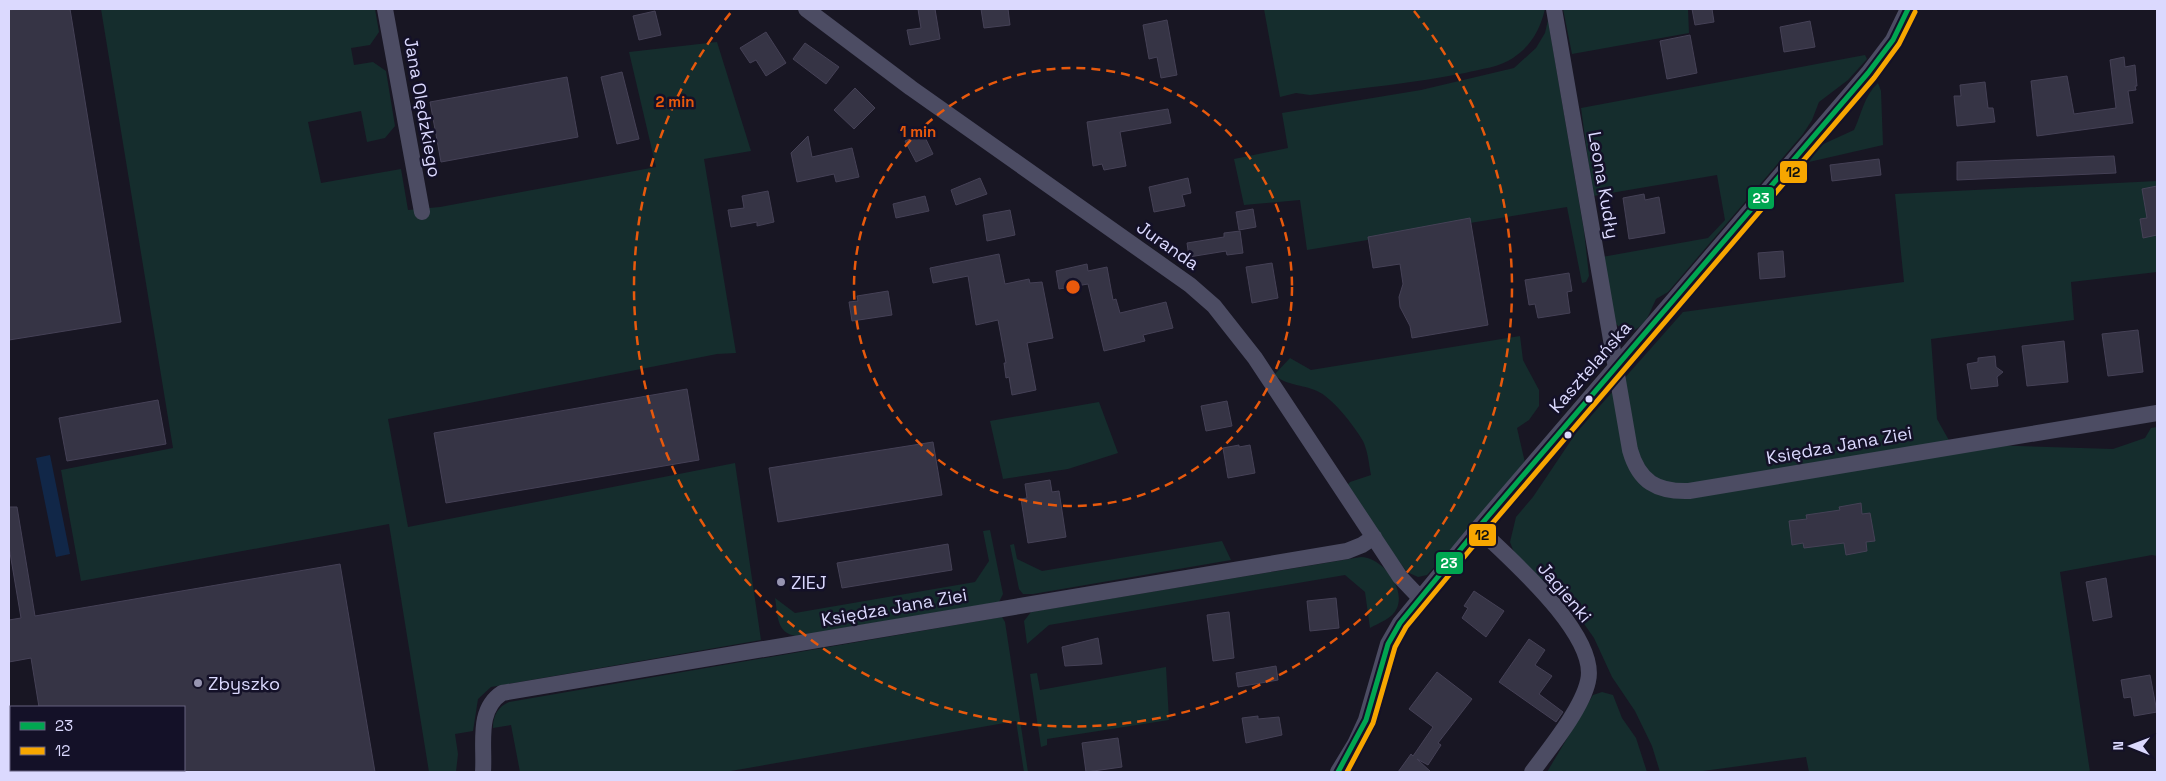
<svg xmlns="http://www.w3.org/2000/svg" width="2166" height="781" viewBox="0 0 2166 781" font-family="'Space Grotesk',sans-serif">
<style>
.green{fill:#152d2d}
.water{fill:#112748}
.building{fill:#363445;stroke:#454156}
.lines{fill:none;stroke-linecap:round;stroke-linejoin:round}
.minor{stroke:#4c4c63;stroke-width:16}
.bus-1-casing{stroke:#141128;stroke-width:9}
.bus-2-casing{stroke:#141128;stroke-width:9}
.bus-1{stroke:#00a651;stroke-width:5}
.bus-2{stroke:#f7a600;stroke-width:5}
.ring{fill:none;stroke:#e8590c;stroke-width:2.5;stroke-dasharray:9 6}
.bus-dot{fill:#dbd9fe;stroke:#141128;stroke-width:2}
.poi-dot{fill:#9795b1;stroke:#141128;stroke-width:2}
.labels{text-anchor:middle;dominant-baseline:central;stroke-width:5;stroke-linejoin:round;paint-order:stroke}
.street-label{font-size:18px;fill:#dbd9fe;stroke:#141128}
.poi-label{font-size:18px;fill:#dbd9fe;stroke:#141128;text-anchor:start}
.centre{fill:#e8590c;stroke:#141128;stroke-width:2.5}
.ring-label{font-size:15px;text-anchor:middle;font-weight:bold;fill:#e8590c;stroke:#141128;stroke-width:5;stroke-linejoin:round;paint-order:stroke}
.line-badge{stroke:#141128;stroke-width:2}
.badge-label{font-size:14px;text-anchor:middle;font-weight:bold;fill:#fff}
.pale-badge-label{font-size:14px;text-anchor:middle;font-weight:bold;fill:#111}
</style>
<rect width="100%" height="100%" fill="#181623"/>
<path class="green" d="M101,9H375L379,32L370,45L351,48L354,65L373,62L386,71L395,126L385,138L367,142L361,111L308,122L321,183L401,169L408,210L440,207L656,167L629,52L717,42L751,151L704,159L736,353L717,354L388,419L408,527L735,463L761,640L491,687L478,699L473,731L455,734L458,754L456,772H429L389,524L81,581L61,470L173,448Z
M1264,9H1545C1540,30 1531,46 1513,58C1500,67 1481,69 1465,73C1414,83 1362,88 1310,95L1296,93L1280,97Z
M1563,9H1688L1689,33L1572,54Z
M1548,20L1584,231L1589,276L1586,282L1582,283L1567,207L1307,250L1300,200L1244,205L1234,159L1288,148L1282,113L1421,90L1514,68L1536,48L1545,33Z
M1865,55L1867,59L1848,80L1819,102L1812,120L1803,134L1668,292L1656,299C1647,318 1647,325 1627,334L1615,323L1602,257L1708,238L1725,220L1717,175L1593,196L1581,108Z
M1878,83L1881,91L1883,145L1809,162L1819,146L1854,130C1862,113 1864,96 1878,83Z
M2157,181V272L2071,282L2074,320L1931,339L1937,419L1951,444L2113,449L2145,438L2151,428L2157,427V556L2152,555L2060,572L2090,772H1809L1806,757L1696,772H1660L1652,746L1635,711L1612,677L1594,638L1575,611L1515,555L1510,542L1516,517L1533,497L1576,433L1683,312L1904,282L1895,194Z
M1520,336L1523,360L1539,390V406L1529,420L1517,428L1526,467L1427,575L1418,577L1407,572L1345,488L1350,482L1371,475C1369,465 1368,451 1363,441C1355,427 1332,397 1317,391C1301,384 1288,386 1274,375L1290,358L1311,370Z
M1099,402L1118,453L1068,469L1003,479L990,421Z
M990,530L1003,594L999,602L796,636C776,633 778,615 775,598L795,613L975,582L989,561L983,531Z
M1222,541L1231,560L1033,594H1023L1019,589L1010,545L1014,544L1017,559L1042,571Z
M1361,557C1381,557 1406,587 1397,608C1393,618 1379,623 1370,628L1365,592L1345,575L1049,625L1027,644L1024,621L1031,612Z
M1002,617L1005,622L1028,772H1024L1016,721L725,772H520L511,725L493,728C493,715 498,707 509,702Z
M1166,667L1169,720L1047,739V745L1041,747L1030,674L1037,673L1040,690Z
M1602,692L1613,695L1622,718L1636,738L1647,772H1547L1593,695Z"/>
<path class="water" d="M50,455L70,554L56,557L36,458Z"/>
<path class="building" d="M18,9H70L121,322L9,340V10Z
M918,9H935L940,39L910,45L907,30L921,28Z
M981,9H1008L1010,25L984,28Z
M1692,9H1712L1714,22L1695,25Z
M655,11L661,35L639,40L633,16Z
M1167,20L1177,75L1161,78L1157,57L1149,59L1143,25Z
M1810,21L1815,47L1784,52L1780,27Z
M766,32L786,63L766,76L756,60L750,63L740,48Z
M1690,35L1697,73L1667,79L1660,41Z
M805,43L839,67L826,84L793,59Z
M2124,57L2125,67L2135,65L2137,86H2135L2136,90L2128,91L2133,123L2037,136L2031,81L2067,76L2074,114L2116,108L2110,60Z
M622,72L639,139L617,144L601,77Z
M567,77L578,137L441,162L430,102Z
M1985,82L1988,108H1993L1995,122L1957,126L1954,96H1961L1960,85Z
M855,88L875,108L854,129L834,110Z
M1168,109L1171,123L1120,132L1126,166L1104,170L1102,164L1093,166L1087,122Z
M923,133L933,154L916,162L905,141Z
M808,136L812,157L852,148L859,177L836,182L834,174L797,182L791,153Z
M2114,156L2116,173L1957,180V162Z
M1879,159L1881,175L1832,181L1830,165Z
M980,178L987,194L956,205L951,190Z
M1188,178L1191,193L1182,195L1185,206L1154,212L1149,187Z
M2157,186V235L2143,238L2140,219L2147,218L2142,189Z
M768,191L774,222L757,226V222L731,227L728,210L744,208L742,196Z
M1644,194L1645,200L1659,197L1665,233L1629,239L1623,198Z
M925,196L929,211L896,218L893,204Z
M1253,209L1256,227L1239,230L1236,212Z
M1010,210L1015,235L987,241L983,215Z
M1470,218L1488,325L1412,338L1410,326L1400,307L1399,297L1403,284L1400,264L1373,268L1368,237Z
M1240,231L1243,253L1227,255L1226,251L1189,257L1187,243L1224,237V233Z
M1783,251L1785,277L1760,279L1758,253Z
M999,254L1005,284L1029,279L1030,283L1042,282L1053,338L1027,343L1036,390L1012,395L1009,377L1006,378L1004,363H1006L998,320L976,325L968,276L933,283L930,268Z
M1272,263L1278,298L1252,303L1246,267Z
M1087,264L1088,271L1107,267L1113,300L1116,299L1120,313L1166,302L1173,328L1143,335L1145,341L1104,351L1088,284L1059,289L1056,271Z
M1569,273L1572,291L1567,292L1570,313L1538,318L1535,304L1529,305L1525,280Z
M888,291L892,315L852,321L849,302L858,301L857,296Z
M2138,330L2143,372L2108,376L2102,334Z
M2064,341L2068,382L2027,386L2022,346Z
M1995,356L1996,367L2003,372L1997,377L1998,386L1971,389L1967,364L1978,362V358Z
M687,389L699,460L446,503L434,433Z
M158,400L166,444L67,461L59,418Z
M1227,401L1232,426L1206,431L1201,406Z
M933,442L942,495L778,522L769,468Z
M1239,445V447L1250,445L1255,473L1228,478L1223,448Z
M1050,480L1052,492L1059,491L1066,537L1028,543L1021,499L1027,498L1025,484Z
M1861,503L1862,514L1870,513L1875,541L1866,542L1867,551L1846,555L1844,543L1804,548L1803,543L1792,545L1789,521L1807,519L1806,515L1840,510L1839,507Z
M9,507H17L35,616L340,564L375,772H184V707H39L31,658L9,662V620L21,618L9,547Z
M948,544L952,570L842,588L837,563Z
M2106,578L2112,617L2093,621L2086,582Z
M1474,591L1504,611L1486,637L1462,618L1468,608L1464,606Z
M1336,598L1339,628L1310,631L1307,601Z
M1229,612L1234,658L1213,661L1207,615Z
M1098,638L1102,664L1065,666L1062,647Z
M1529,639L1545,650L1535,665L1552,676L1539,694L1563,712L1556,722L1499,682Z
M1276,666L1278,680L1238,687L1236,673Z
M1437,672L1472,699L1438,743L1441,745L1428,765L1417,759L1431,772H1398L1411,754L1413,756L1433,727L1409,709Z
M2150,675L2157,712L2134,716L2131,697L2124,698L2121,680Z
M1258,716V719L1279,717L1282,735L1246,743L1242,718Z
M1118,738L1122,767L1086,772L1082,743Z"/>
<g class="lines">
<path class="minor" d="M385,9L422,212
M806,9L911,88L1190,285L1214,306L1255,358L1400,577L1420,598
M1554,9L1630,450C1639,482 1657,492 1689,491L2157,413
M1478,528C1509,558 1599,635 1588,681C1582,709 1549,749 1532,772
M483,772C485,745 476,710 502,693L1347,551L1362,545L1374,537
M1338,772L1355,744L1366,720L1388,644L1400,623L1478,528L1868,73L1893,40L1908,9"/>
<g class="bus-1-casing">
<path id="bus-1" d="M1338,772L1366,720L1388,644L1400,623L1478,528L1868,73L1893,40L1908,9"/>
</g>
<g class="bus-2-casing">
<path id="bus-2" d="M1347,772L1373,723L1395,647L1406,627L1484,533L1874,78L1899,44L1915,12"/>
</g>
<use href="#bus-1" class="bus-1"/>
<use href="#bus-2" class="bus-2"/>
</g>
<g class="ring">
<circle cx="1073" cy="287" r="219"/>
<path d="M1414 11A439 439 0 1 1 732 11"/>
</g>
<g class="bus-dot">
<circle cx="1589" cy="399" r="4.5"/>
<circle cx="1568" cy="435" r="4.5"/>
</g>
<g class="poi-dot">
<circle cx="781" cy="582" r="5"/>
<circle cx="198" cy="683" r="5"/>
</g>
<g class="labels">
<g class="street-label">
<text transform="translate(423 107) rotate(80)">Jana Olędzkiego</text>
<text transform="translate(1604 185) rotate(80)">Leona Kudły</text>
<text transform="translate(1168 245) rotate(35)">Juranda</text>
<text transform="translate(1590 367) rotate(-49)">Kasztelańska</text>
<text transform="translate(1839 445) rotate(-10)">Księdza Jana Ziei</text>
<text transform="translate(1565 592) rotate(50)">Jagienki</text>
<text transform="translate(894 607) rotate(-10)">Księdza Jana Ziei</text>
</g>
<g class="poi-label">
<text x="791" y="582">ZIEJ</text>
<text x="208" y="683">Zbyszko</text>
</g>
</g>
<circle cx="1073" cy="287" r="8" class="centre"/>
<g class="ring-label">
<text x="675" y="107">2 min</text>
<text x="918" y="137">1 min</text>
</g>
<g class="line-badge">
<rect x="1779" y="160" width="29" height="24" rx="5" fill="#f7a600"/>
<rect x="1747" y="186" width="28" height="24" rx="5" fill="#00a651"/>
<rect x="1468" y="523" width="29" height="24" rx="5" fill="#f7a600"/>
<rect x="1435" y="551" width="29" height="24" rx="5" fill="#00a651"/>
</g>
<g class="badge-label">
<text x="1761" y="203">23</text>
<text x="1449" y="568">23</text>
</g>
<g class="pale-badge-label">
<text x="1793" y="177">12</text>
<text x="1482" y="540">12</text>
</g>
<rect width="2166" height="781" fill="none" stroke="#dbd9fe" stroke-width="20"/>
<rect x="10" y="706" width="175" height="65" fill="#141128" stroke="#64617e"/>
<rect x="20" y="722" width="25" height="8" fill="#00a651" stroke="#64617e"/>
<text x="55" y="731" font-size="15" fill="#dbd9fe">23</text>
<rect x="20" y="747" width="25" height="8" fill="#f7a600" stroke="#64617e"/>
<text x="55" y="756" font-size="15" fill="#dbd9fe">12</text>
<g transform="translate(2131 746) rotate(271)" stroke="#141128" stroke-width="4" paint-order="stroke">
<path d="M0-4L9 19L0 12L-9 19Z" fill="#dbd9fe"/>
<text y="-8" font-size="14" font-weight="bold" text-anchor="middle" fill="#dbd9fe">N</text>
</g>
</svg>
